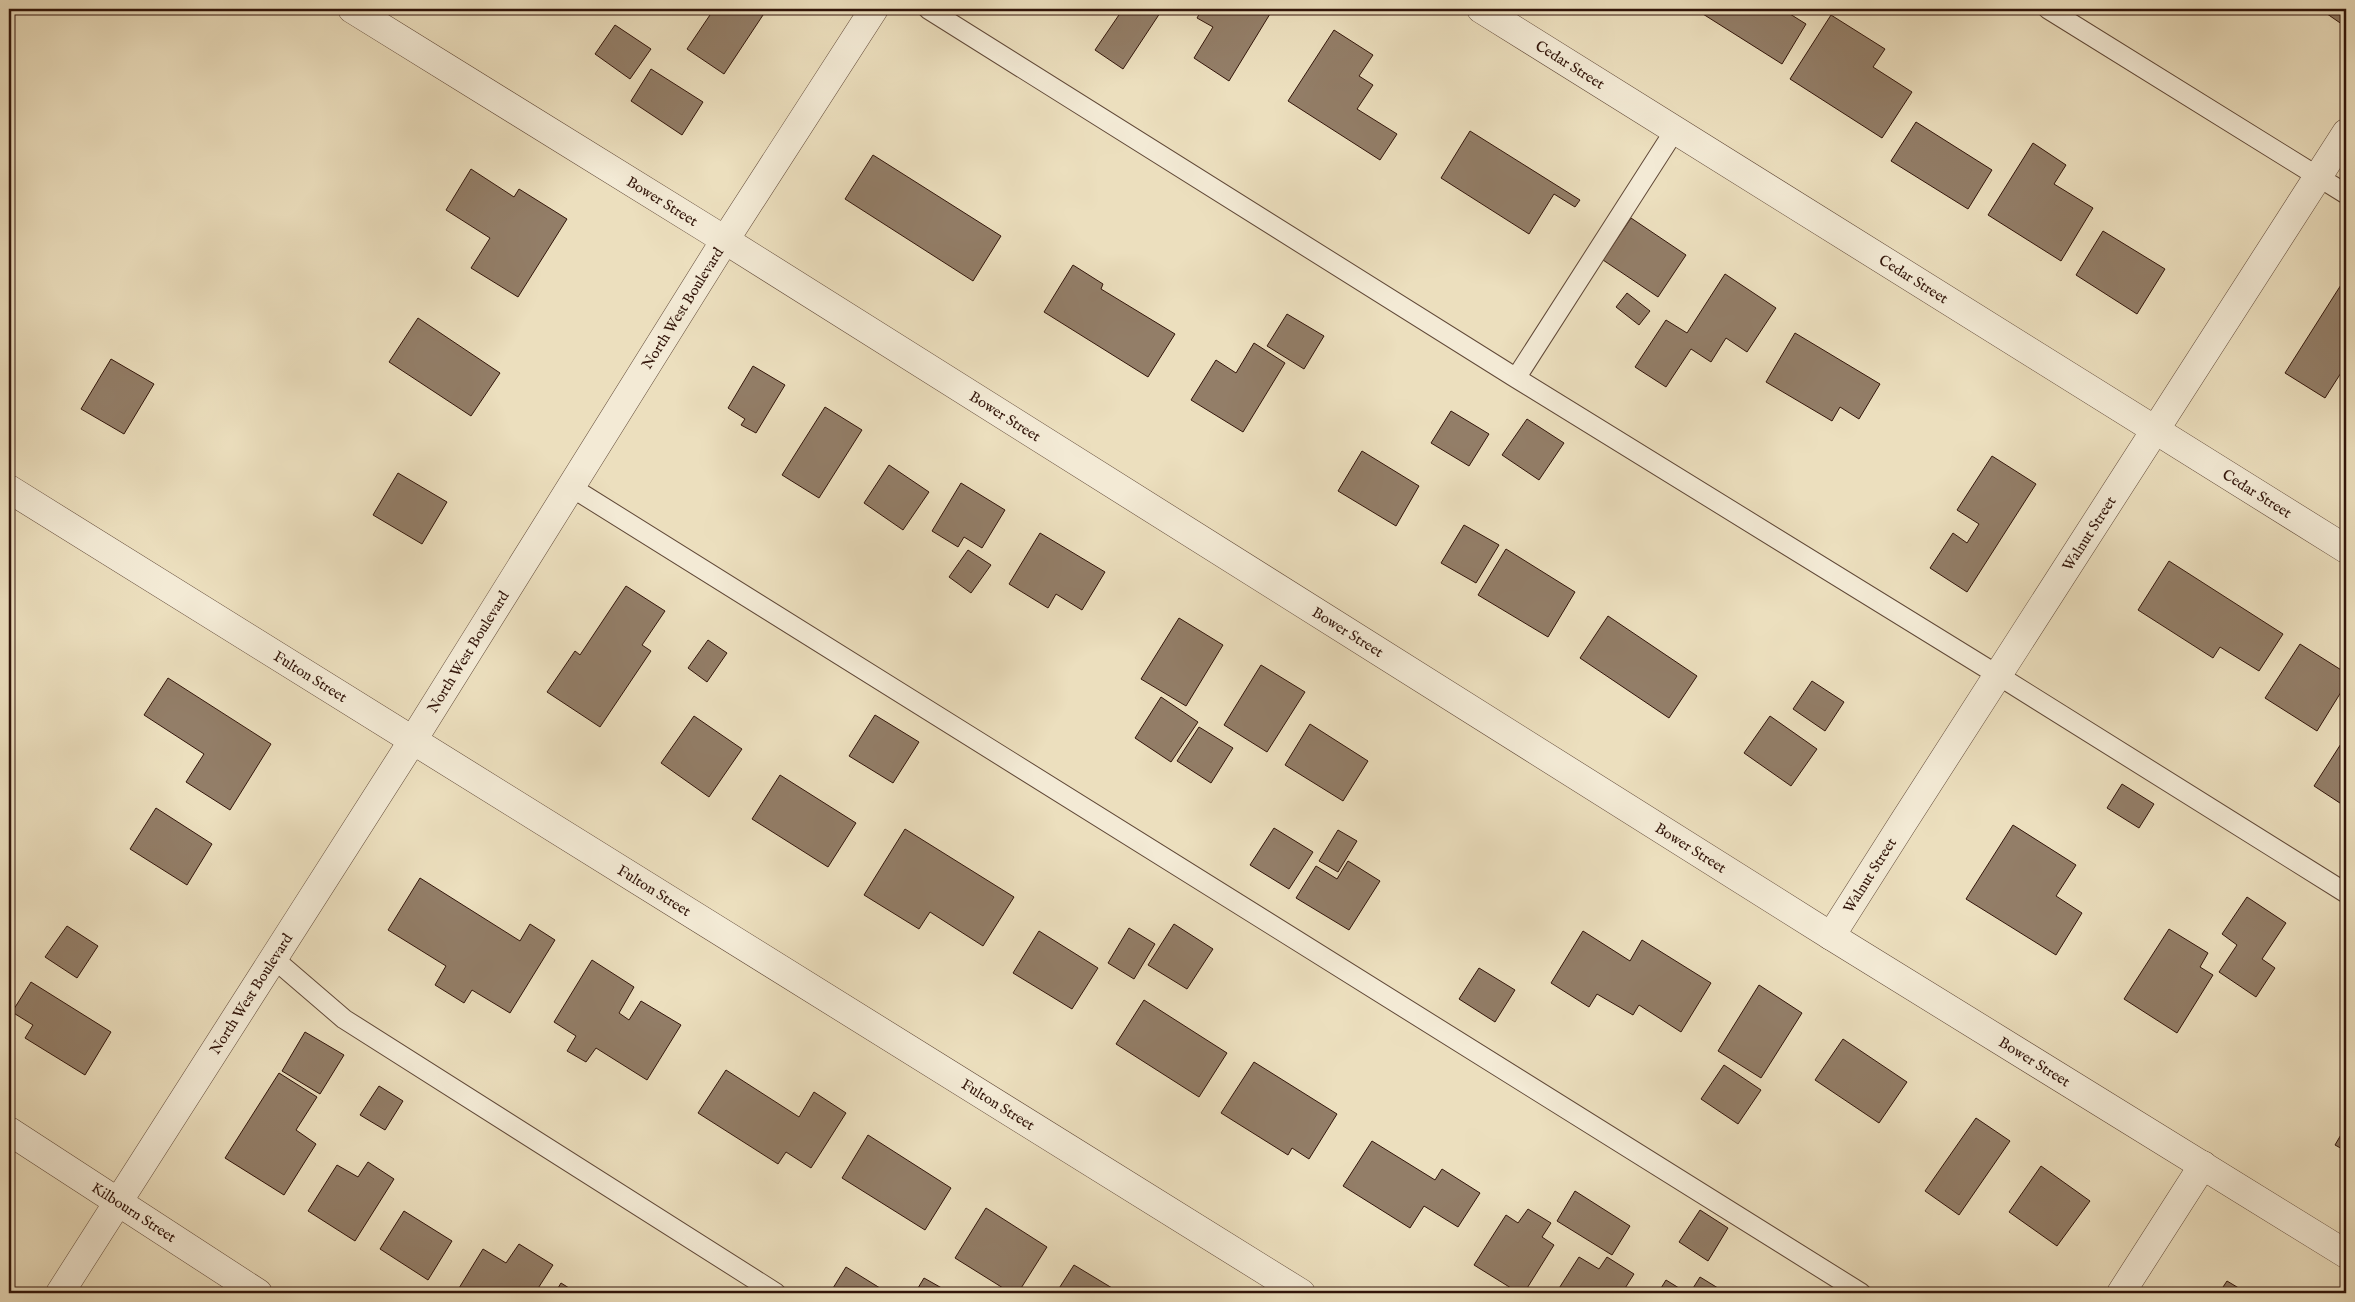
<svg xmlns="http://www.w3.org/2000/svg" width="2355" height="1302" viewBox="0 0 2355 1302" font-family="'IM FELL English',serif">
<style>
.building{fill:#937e68;stroke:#32150a}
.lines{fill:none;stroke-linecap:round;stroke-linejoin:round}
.service-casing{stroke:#604837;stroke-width:21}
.minor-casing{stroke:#604837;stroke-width:29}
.tertiary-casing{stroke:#604837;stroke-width:29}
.service{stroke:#f3ead5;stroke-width:19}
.minor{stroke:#f3ead5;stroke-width:28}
.tertiary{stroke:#f3ead5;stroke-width:28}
.labels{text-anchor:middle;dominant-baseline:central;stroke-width:5;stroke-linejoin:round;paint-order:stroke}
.street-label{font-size:15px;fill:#32150a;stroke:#f3ead5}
</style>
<rect width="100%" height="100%" fill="#ecdfbe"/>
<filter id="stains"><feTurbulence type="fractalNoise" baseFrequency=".004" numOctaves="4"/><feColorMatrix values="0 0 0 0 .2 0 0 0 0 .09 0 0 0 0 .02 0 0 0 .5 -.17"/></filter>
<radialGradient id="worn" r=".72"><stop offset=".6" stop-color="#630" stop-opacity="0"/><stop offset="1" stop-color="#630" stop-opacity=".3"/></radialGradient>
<path class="building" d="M714,9H767L724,74L687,49Z
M1123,9H1153L1160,13L1123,69L1095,50Z
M1202,9H1273L1229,81L1194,58L1213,27L1197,18Z
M1695,9H1782L1806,24L1782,64Z
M2320,9H2346V27Z
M1831,15L1885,49L1873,67L1912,92L1882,138L1790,79Z
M615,25L651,49L630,79L595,54Z
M1334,30L1373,55L1359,76L1373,85L1357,109L1397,134L1380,160L1288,101Z
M651,69L703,102L682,135L631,101Z
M1916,122L1992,170L1968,209L1891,161Z
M1470,131L1580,200L1575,207L1554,194L1529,234L1441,178Z
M2033,143L2066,165L2054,184L2093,208L2061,261L1988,215Z
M873,155L1001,236L973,281L845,199Z
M471,169L514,197L519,189L567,219L518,297L471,268L490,238L446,210Z
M1631,218L1686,255L1658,297L1603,260Z
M9,220L14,223L9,231Z
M2103,231L2165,269L2137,314L2076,275Z
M1073,265L1103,284L1101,289L1175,334L1148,377L1044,312Z
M1725,274L1776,308L1747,352L1726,338L1711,362L1691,349L1666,387L1635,367L1666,320L1687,333Z
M2346,277V365L2325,398L2285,373Z
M1627,293L1650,311L1639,325L1616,307Z
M1287,314L1324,336L1304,369L1267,346Z
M418,318L500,373L471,416L389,362Z
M1795,333L1880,384L1859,419L1840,407L1832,421L1766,382Z
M1254,343L1285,363L1243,432L1191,400L1216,360L1236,373Z
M111,359L154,384L124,434L81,409Z
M753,366L785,385L756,433L741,425L745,419L728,408Z
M825,407L862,430L819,498L782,475Z
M1451,411L1489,434L1469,466L1431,443Z
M1527,419L1564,443L1539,480L1502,455Z
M1362,451L1419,486L1396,526L1338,491Z
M1992,456L2036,484L1967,592L1930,568L1953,533L1967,543L1979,524L1957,510Z
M889,465L929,492L903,530L864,503Z
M398,473L447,502L422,544L373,515Z
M961,483L1005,510L982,548L964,537L958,547L932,531Z
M1464,525L1499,545L1476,583L1441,563Z
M1040,533L1105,572L1082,610L1056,594L1048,608L1009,584Z
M1506,549L1575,592L1548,637L1478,595Z
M968,550L991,565L971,593L949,577Z
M2169,561L2283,634L2259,671L2220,647L2213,658L2138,610Z
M626,586L665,611L642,645L651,651L600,727L547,692L575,651L580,655Z
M1608,616L1697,676L1669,718L1580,658Z
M1179,618L1223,645L1186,706L1141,679Z
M708,640L727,653L707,682L688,668Z
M2300,644L2346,673V684L2317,731L2265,698Z
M1261,665L1305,692L1267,752L1224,725Z
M168,678L271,744L230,810L186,782L204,754L144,715Z
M1812,681L1844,702L1825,731L1793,709Z
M1161,697L1198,722L1171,762L1135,738Z
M875,715L919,742L893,783L849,756Z
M694,716L742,749L709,797L661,763Z
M1770,716L1817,749L1791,786L1744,753Z
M1310,724L1368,761L1343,801L1285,765Z
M1199,727L1233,748L1211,783L1177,761Z
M2346,736V807L2314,786Z
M780,775L856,823L828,867L752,819Z
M2122,784L2154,804L2139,828L2107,808Z
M156,808L212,844L187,885L130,849Z
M2013,825L2076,865L2056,896L2082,913L2056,955L1966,899Z
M1274,828L1313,852L1289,889L1250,865Z
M905,829L1014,897L983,946L930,912L919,929L864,895Z
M1338,830L1357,841L1338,872L1319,861Z
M1348,861L1380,881L1349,930L1296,898L1316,866L1337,879Z
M420,878L520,941L530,924L555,940L510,1013L472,990L464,1003L435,985L446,966L388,930Z
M2247,897L2286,923L2262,959L2275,968L2256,997L2219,972L2237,945L2222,934Z
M1174,924L1213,949L1187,989L1148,965Z
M67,926L98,946L77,978L45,957Z
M1129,928L1155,944L1134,979L1108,963Z
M2169,929L2208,953L2200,967L2213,975L2177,1033L2124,999Z
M1039,931L1098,968L1072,1009L1013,973Z
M1583,931L1630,961L1642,940L1711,983L1681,1032L1639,1005L1633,1015L1597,994L1589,1007L1551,983Z
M592,960L634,987L619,1013L629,1020L641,1001L681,1025L647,1080L596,1048L586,1062L567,1051L576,1036L554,1022Z
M1479,968L1515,990L1495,1022L1459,999Z
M31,982L111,1032L85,1075L25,1038L33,1025L12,1012Z
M1759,985L1802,1013L1761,1078L1718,1051Z
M1144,1000L1227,1053L1199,1097L1116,1044Z
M305,1032L344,1055L320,1094L282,1071Z
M1843,1039L1907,1082L1879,1123L1815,1080Z
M1254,1062L1337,1114L1309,1159L1292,1148L1288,1155L1221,1113Z
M1724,1065L1761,1090L1738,1124L1701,1099Z
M726,1070L799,1117L814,1092L846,1113L811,1168L786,1152L778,1164L698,1113Z
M279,1073L317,1097L296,1130L316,1144L284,1195L225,1158Z
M379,1086L403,1101L385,1130L360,1115Z
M1976,1118L2010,1141L1959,1215L1925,1191Z
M2346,1126V1151L2335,1145Z
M868,1135L951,1188L925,1230L842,1178Z
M1372,1141L1435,1180L1442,1169L1480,1193L1458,1227L1424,1206L1410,1228L1343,1186Z
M368,1162L394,1179L355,1241L308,1211L337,1165L358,1177Z
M2041,1166L2090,1201L2057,1246L2009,1212Z
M1575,1191L1630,1226L1612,1255L1557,1221Z
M986,1208L1047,1247L1018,1293H1011L955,1258Z
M1528,1209L1551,1223L1542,1237L1554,1245L1524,1293H1519L1474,1265L1506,1215L1518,1223Z
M1700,1210L1728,1228L1708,1261L1679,1242Z
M404,1211L452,1241L428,1280L380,1249Z
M519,1244L553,1265L535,1293H519L511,1289L508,1293H456L483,1249L506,1263Z
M1579,1257L1599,1269L1607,1257L1634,1274L1622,1293H1556Z
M1074,1265L1117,1291L1116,1293H1056Z
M846,1267L888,1293H830Z
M1700,1277L1726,1293H1690Z
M924,1278L947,1291L946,1293H915Z
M1666,1280L1687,1293H1658Z
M2227,1281L2247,1293H2219Z
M561,1283L577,1293H555Z"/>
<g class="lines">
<g class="service-casing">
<path id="service" d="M928,9L1516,378L1996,674L2346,893
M2048,9L2346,194
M1516,378L1675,130
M571,487L1861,1293
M273,958L344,1019L776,1293"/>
</g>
<g class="minor-casing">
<g id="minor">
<path id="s1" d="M352,9L725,240"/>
<path id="s2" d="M1481,9L2346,549"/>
<path id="s3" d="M9,489L1301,1293"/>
<path id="s4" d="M1831,936C2001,667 2176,401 2346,133"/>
<path id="s5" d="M9,1131L258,1293"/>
<path d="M2121,1293L2203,1165"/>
</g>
</g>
<g class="tertiary-casing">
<g id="tertiary">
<path id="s6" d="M725,240L1831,936L2346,1254"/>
<path id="s7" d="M60,1293L413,740L725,240L874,9"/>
</g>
</g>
<use href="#service" class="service"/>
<use href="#minor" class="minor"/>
<use href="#tertiary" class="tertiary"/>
</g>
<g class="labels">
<g class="street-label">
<text stroke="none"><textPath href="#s2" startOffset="105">Cedar Street</textPath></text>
<text stroke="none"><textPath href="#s1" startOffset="365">Bower Street</textPath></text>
<text stroke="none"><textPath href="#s2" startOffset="510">Cedar Street</textPath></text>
<text stroke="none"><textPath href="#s7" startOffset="1165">North West Boulevard</textPath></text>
<text stroke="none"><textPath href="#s6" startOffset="331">Bower Street</textPath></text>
<text stroke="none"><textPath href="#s2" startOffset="915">Cedar Street</textPath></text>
<text stroke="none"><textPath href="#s4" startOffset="478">Walnut Street</textPath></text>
<text stroke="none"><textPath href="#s6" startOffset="736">Bower Street</textPath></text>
<text stroke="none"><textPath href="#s7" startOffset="760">North West Boulevard</textPath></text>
<text stroke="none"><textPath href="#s3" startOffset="355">Fulton Street</textPath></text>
<text stroke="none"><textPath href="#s6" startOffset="1141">Bower Street</textPath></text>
<text stroke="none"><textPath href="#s4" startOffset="72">Walnut Street</textPath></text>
<text stroke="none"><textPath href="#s3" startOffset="760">Fulton Street</textPath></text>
<text stroke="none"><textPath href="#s7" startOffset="355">North West Boulevard</textPath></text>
<text stroke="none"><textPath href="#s6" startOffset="1546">Bower Street</textPath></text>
<text stroke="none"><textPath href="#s3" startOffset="1165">Fulton Street</textPath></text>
<text stroke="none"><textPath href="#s5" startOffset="149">Kilbourn Street</textPath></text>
</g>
</g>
<rect width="2355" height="1302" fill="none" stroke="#ecdfbe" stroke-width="30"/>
<rect x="10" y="10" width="2335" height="1282" fill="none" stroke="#32150a" stroke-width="2.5"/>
<rect x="15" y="15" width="2325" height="1272" fill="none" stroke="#32150a"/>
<rect width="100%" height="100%" filter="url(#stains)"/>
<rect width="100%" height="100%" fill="url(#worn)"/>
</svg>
